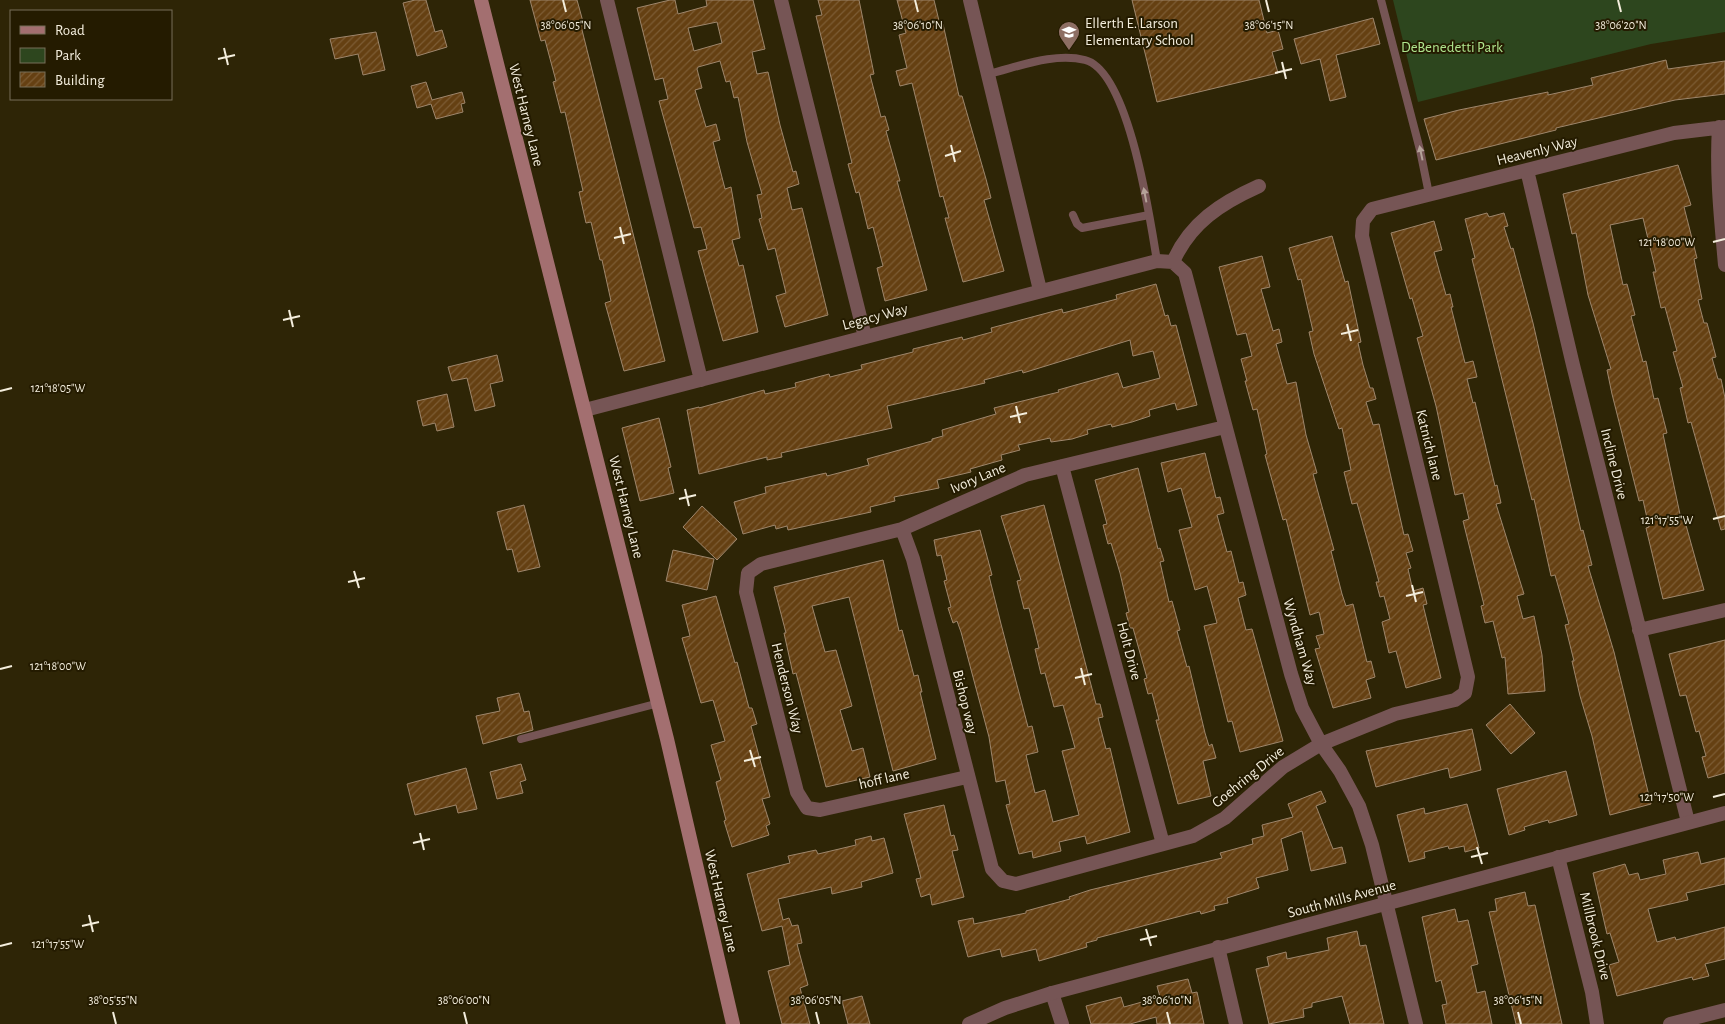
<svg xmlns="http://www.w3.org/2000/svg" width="1725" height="1024" viewBox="0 0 1725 1024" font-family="'Alegreya Sans',sans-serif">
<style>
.green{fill:#2d461e}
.building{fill:url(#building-hatch);stroke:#9e866c;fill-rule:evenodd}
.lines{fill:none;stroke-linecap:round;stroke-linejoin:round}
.service{stroke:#765555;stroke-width:8}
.minor{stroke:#765555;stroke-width:14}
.tertiary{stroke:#765555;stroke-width:14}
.secondary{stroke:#a36f70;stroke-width:14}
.oneway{fill:#b5a299}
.ticks{fill:none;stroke:#f4eedd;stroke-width:2}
.labels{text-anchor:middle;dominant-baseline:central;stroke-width:4;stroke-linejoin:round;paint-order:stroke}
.poi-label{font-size:15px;fill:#f4eedd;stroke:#241b00;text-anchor:start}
.park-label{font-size:15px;fill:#aee48d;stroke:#241b00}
.street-label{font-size:15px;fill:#f4eedd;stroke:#241b00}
.ticks-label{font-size:12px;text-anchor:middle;fill:#f4eedd;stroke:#241b00;stroke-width:4;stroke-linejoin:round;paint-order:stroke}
</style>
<defs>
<pattern id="building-hatch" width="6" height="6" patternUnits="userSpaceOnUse" patternTransform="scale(1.25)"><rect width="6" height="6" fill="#654012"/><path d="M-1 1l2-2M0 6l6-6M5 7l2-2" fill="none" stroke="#7c5c34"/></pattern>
</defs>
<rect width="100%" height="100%" fill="#2e2506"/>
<path class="green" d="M1393,0H1725V32L1651,44L1418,102Z"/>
<path class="building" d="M415,0H426L435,32L442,30L447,47L417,56L403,3Z
M530,0H577L585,29L582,30L665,361L624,371L605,303L611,301L602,260H600L591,222L586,223L579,192L583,191L565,112L561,113L553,82L556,81L545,40L541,41Z
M670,0H675L678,14L707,6L706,0H753L765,49L752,52L757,74L768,72L780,125L793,172L796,171L799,184L787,188L792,210L802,208L828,315L785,327L776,296L786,293L775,248L768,250L759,219L762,218L757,195L762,194L747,142L738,97L734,98L730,81L726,82L720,61L698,67L697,69L702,88L695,90L706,127L716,124L720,140L713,142L725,189L731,187L740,238L732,240L739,266L743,265L758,332L723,341L698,251L707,249L701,227L694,228L659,101L668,99L663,78L655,80L637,8ZM717,22L722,43L694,51L688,28Z
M818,0H859L874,74L870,75L881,117L885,116L889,130L886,131L900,181H897L927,290L885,301L877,268L883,266L873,227L868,229L859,192L856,193L848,164L852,163L816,16L822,15Z
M897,0H934L940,25L943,24L959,96H962L986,179L991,198L984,200L1004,271L963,282L945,218H949L943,196L940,197L912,83L900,86L896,71L907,68L899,35L906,33Z
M1132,0H1259L1267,33L1278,30L1283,49L1272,52L1278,73L1157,102Z
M1373,18L1380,44L1336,55L1346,97L1330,101L1320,59L1301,64L1294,39Z
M376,32L385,70L363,75L358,54L335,59L330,39Z
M1666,60L1668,69L1725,61V94L1675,100L1556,128V130L1436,160L1424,119L1459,110L1548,92V95L1593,85L1591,78Z
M426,82L432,100L462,92L465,103L461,104L463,112L436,119L431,104L417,108L411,86Z
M1678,165L1691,205L1684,207L1697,258L1694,259L1702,299L1698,300L1704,323H1707L1716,357L1712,358L1718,379H1721L1725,398V529L1721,530L1691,422L1688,423L1680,388L1683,387L1673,352L1677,351L1665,307L1661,308L1653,272H1656L1643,218L1610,225L1623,285L1627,284L1635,315L1631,316L1643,362L1646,361L1654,399L1658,398L1667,433L1663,434L1681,519L1684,518L1704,590L1663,599L1646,528L1649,527L1643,500L1639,501L1612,394L1607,370L1611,369L1588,295L1576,233L1572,234L1563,194Z
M1487,213L1489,217L1504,213L1508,226L1504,227L1511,249L1513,248L1533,323L1581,531L1583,530L1592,565L1588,566L1614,652L1651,804L1610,815L1592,736L1580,696L1572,661H1574L1565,625L1569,624L1555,575L1551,576L1534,499L1532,500L1472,259L1475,258L1465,219Z
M1434,221L1442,250L1434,252L1446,295L1450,294L1453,307H1451L1465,363L1473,361L1477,377L1467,379L1473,403L1475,402L1495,486L1497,485L1501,503L1496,504L1524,594L1517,596L1523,619L1534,616L1542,655L1545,691L1508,694L1505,657L1502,658L1493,621L1485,623L1481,606L1484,605L1463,521L1469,519L1463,493L1455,495L1436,406L1417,338L1423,336L1412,298L1410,299L1391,233Z
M1332,236L1345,282L1348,281L1361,342L1358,343L1363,365L1370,388H1373L1376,399L1366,402L1373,425L1379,424L1404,535L1408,534L1413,551L1406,553L1411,568L1408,569L1413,591L1423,588L1427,604L1423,605L1441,678L1406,688L1396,651L1389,653L1382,622L1390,619L1384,596L1380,597L1376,582H1379L1357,503L1352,504L1344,472L1351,470L1342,428L1339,429L1314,354L1309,332L1313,331L1301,279L1298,280L1289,248Z
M1262,256L1270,287L1261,289L1273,331L1279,329L1282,342L1276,344L1287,384L1296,382L1306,435L1317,473L1313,474L1334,550L1331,551L1342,594L1346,606L1353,604L1367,662L1371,661L1375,677L1366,680L1371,698L1333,708L1315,649L1320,648L1316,636L1324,634L1319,612L1310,615L1286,519L1283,520L1265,455L1267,454L1257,409L1253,410L1245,381H1247L1241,359L1252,356L1246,333L1237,335L1219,267Z
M1156,284L1165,316L1168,315L1171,326L1176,325L1197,405L1177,410L1175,403L1149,410L1150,416L1132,422L1112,427L1111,424L1087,430L1088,434L1072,439L1051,442L1050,438L1018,445L1020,450L1001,455L1002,460L970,469L971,472L937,480L939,488L894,497L895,501L870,507L871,512L788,530L787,526L776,529L775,525L743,534L734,502L766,493L765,487L826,473L827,476L869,465L867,459L932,441V439L943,436L942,430L996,414L994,408L1059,392L1058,390L1097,379L1118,373L1123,388L1160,378L1153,351L1133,356L1130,340L1023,373L1022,370L984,380L985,383L887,406L892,428L781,453L782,457L767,460V457L699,474L687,410L699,407V408L764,390L765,394L796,387L795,383L829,374L830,377L862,369L861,365L913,352V349L962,337L963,340L992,332L991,328L1062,309L1063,313L1117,299L1116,295Z
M497,355L503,381L490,384L495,406L475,411L467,378L452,381L448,367Z
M447,394L454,427L437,431L435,423L423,426L417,401Z
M659,418L671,467L668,468L674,493L640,501L622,428Z
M1205,453L1216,498L1220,497L1224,513L1217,515L1227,552L1231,551L1239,583L1243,582L1246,595L1238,598L1246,630L1252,629L1283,741L1240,752L1232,721L1228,722L1204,626L1217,623L1207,586L1195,590L1179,530L1192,527L1181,488L1168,492L1161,463Z
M1138,468L1158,549L1160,548L1164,561L1160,562L1169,602L1172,601L1180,630L1177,631L1187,667L1189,666L1205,733L1209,746L1212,744L1216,758L1203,761L1211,796L1178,804L1156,720H1159L1152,693L1148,694L1144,679L1147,678L1133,628H1130L1126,613L1129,612L1120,573L1111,543L1108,544L1103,525L1107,524L1095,480Z
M524,505L540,567L518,572L512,549L507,550L497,512Z
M1044,505L1096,704H1100L1103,717L1098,718L1106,749L1110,748L1130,832L1087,844L1085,836L1059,842L1061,851L1033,858L1032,851L1019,854L1006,805L1010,804L1005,780L996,782L989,737L961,632L957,621L953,623L948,608L951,607L944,581L947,580L941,555L937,556L934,540L980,530L992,575L989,576L1001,624L1028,727L1032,726L1038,752L1026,755L1035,793L1045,790L1053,822L1079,815L1062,751L1075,748L1063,705L1054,707L1045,673L1041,674L1035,649L1039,648L1029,608L1024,609L1017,581L1021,580L1001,516Z
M702,506L737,539L717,560L683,527Z
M673,550L714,559L707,590L666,581Z
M883,560L899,631L902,630L914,676L918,675L922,692H920L936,759L893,771L849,597L812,606L825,652L836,650L852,706L840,710L852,751L863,748L870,777L826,787L796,673L793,674L784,633H786L774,587Z
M716,596L735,663L737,662L749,708H752L757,724L751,726L770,797L762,799L770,824L766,826L769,835L732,847L724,821L726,820L716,782L721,780L711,745L725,741L713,700L701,703L682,638L690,636L682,605Z
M1725,640V773L1708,778L1702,757L1706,756L1699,731L1696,732L1686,695L1680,696L1669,654Z
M519,693L524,712L529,711L533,730L483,744L476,716L500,711L497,698Z
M1510,704L1535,733L1511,754L1486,725Z
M1472,729L1481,770L1450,778L1448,768L1376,787L1366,751Z
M521,764L526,780L520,782L523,793L497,799L490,772Z
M466,768L477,809L458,813L456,805L415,815L407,784Z
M1566,771L1577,815L1549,823L1548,820L1524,827L1525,830L1509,835L1497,789Z
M1321,791L1326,802L1316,806L1333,849L1342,847L1346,863L1311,871L1302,831L1281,839L1288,870L1256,878L1259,888L1227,898L1228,903L1214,906L1215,910L1201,914L1200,911L1097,938V940L1086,943L1087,947L1039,961L1036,949L1002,957L1000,949L968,957L958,921L973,918L974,924L1026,913V911L1070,899L1069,897L1090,890L1222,858L1220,853L1253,844L1252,839L1264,836L1262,825L1293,817L1288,804Z
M1467,804L1479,848L1465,852L1464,846L1449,849L1448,846L1424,852L1425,858L1409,862L1397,815L1424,808L1425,814Z
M944,805L951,836L954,835L958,850L952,851L964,897L932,905L930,894L921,897L916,879L921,878L904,814Z
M871,836L872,841L884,838L893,873L861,882L862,887L832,894L831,887L778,899L783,920L789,918L792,926L798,925L802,943L797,944L808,985L800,988L810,1024H782L768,971L790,965L782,926L762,931L747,874L790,863L788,856L816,850L818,854L856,845L855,840Z
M1698,852L1701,864L1725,858V884L1686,893L1688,900L1648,909L1657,942L1675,937L1676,940L1725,927V959L1705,964L1709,976L1693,980L1692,977L1617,996L1609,965L1619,962L1610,933L1607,934L1593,873L1625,864L1629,875L1638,873L1640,880L1666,874L1663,860Z
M1525,892L1528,906L1535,905L1562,1024H1516L1489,912L1497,911L1495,899Z
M1455,909L1458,922L1468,920L1478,964L1471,966L1477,993L1485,991L1492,1024H1446L1442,1005L1447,1004L1441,980L1436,982L1422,917Z
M1357,931L1360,946L1366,945L1384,1024H1350L1342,996L1312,1003V1007L1303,1009L1304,1017L1269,1024L1256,969L1269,966L1267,957L1286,952L1287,959L1329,950L1327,938Z
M1188,979L1192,993L1197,992L1204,1024H1157L1156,1017L1130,1024H1091L1086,1006L1121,997L1124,1007L1160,997L1157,986Z
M862,996L870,1024H848L842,1001Z"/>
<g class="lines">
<path class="service" d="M1381,0L1420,150L1429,194
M988,74C1018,67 1054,52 1085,60C1129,71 1150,219 1157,261
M1073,215L1077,224L1082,228L1149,215
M521,739L659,703"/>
<path class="minor" d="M607,0L701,380
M781,0L865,337
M970,0L1040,290
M1719,127C1716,173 1721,219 1725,265
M1527,170L1573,365L1688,822
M1173,262L1185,273L1291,674L1302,708L1321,744L1340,771L1359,806L1372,845L1416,1024
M1173,262C1190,223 1221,203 1259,186
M585,410L1157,261L1173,262
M1062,466L1163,844
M902,529L913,559L992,869L1003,881L1016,884L1193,836L1225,818L1283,767L1321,744L1395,714L1455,700L1465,693L1468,677L1362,236L1363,221L1372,209L1674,133L1725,127
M1639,630L1725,610
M967,777L820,810L807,808L797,792L746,592L748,573L761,564L902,529L1025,475L1225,427
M1558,857L1592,992L1597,1024
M1218,947L1236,1024
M1052,993L1062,1024
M1670,1024L1725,1010"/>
<path class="tertiary" d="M969,1024L1005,1008L1052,993L1725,813"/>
<path class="secondary" d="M481,0L667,739L733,1024"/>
</g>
<defs><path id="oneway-solid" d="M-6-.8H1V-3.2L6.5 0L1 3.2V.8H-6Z" transform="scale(1.25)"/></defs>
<g class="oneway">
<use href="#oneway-solid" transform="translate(1421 153) rotate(-102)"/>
<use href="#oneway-solid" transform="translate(1145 195) rotate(-101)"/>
</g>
<path class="ticks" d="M563,0L566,12M915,0L918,12M1266,0L1269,12M1618,0L1621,12M224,48L228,65M218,59L235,55M1282,62L1286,79M1275,73L1292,69M951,145L955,162M945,156L961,151M620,227L624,244M614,238L631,234M1713,242L1725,239M289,310L293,327M283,320L300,316M1347,324L1351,341M1341,334L1358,330M0,391L12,388M1016,406L1020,423M1010,417L1027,413M685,489L689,506M679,499L696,495M1713,519L1725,516M354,571L359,588M348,582L365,578M1412,585L1416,602M1406,596L1423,592M1081,668L1085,685M0,669L12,666M1075,678L1092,674M750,750L755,767M744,761L761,757M1713,797L1725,794M420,833L424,850M413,843L430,839M1477,847L1482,864M1471,857L1488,853M89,915L93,932M82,926L99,922M1146,929L1151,946M1140,940L1157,936M0,946L12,943M113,1012L116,1024M464,1012L467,1024M816,1012L819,1024M1167,1012L1170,1024M1518,1012L1521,1024"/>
<defs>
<g id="school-pin" transform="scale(1.125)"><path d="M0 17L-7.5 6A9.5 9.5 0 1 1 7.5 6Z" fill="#8d6e63" stroke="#241b00"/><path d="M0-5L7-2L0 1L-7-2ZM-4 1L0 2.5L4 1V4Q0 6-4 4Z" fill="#fff"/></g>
</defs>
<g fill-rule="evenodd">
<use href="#school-pin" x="1069" y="32"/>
</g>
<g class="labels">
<g class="poi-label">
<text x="1085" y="23">Ellerth E. Larson<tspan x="1085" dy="17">Elementary School</tspan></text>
</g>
<g class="park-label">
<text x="1452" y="47">DeBenedetti Park</text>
</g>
<g class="street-label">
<text transform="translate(526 115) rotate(76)">West Harney Lane</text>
<text transform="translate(1537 151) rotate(-14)">Heavenly Way</text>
<text transform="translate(875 317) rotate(-15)">Legacy Way</text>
<text transform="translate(1429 445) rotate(76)">Katnich lane</text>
<text transform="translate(1614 464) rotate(76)">Incline Drive</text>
<text transform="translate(978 478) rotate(-23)">Ivory Lane</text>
<text transform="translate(626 507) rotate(76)">West Harney Lane</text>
<text transform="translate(1300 642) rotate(74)">Wyndham Way</text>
<text transform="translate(1129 651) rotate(75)">Holt Drive</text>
<text transform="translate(787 688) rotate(76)">Henderson Way</text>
<text transform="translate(965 702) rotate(76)">Bishop way</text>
<text transform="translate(1248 777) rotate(-39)">Goehring Drive</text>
<text transform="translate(884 779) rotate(-13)">hoff lane</text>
<text transform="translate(1342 899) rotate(-15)">South Mills Avenue</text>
<text transform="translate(721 901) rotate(77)">West Harney Lane</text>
<text transform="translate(1595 936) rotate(76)">Millbrook Drive</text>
</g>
</g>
<g class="ticks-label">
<text x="1621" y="29">38°06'20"N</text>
<text x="566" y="29">38°06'05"N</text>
<text x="918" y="29">38°06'10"N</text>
<text x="1269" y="29">38°06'15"N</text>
<text x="1667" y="246">121°18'00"W</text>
<text x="58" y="392">121°18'05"W</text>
<text x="1667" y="524">121°17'55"W</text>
<text x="58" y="670">121°18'00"W</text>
<text x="1667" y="801">121°17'50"W</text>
<text x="58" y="948">121°17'55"W</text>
<text x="113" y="1004">38°05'55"N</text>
<text x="464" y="1004">38°06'00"N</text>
<text x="816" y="1004">38°06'05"N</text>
<text x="1167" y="1004">38°06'10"N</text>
<text x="1518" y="1004">38°06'15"N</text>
</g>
<rect x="10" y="10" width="162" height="90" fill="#241b00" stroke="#776f58"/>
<rect x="20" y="26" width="25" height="8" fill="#a36f70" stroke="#776f58"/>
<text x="55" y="35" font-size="15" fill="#f4eedd">Road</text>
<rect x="20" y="48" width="25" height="15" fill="#2d461e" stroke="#776f58"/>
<text x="55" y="60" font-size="15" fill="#f4eedd">Park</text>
<rect x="20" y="72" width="25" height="15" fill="url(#building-hatch)" stroke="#776f58"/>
<text x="55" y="85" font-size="15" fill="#f4eedd">Building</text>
</svg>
